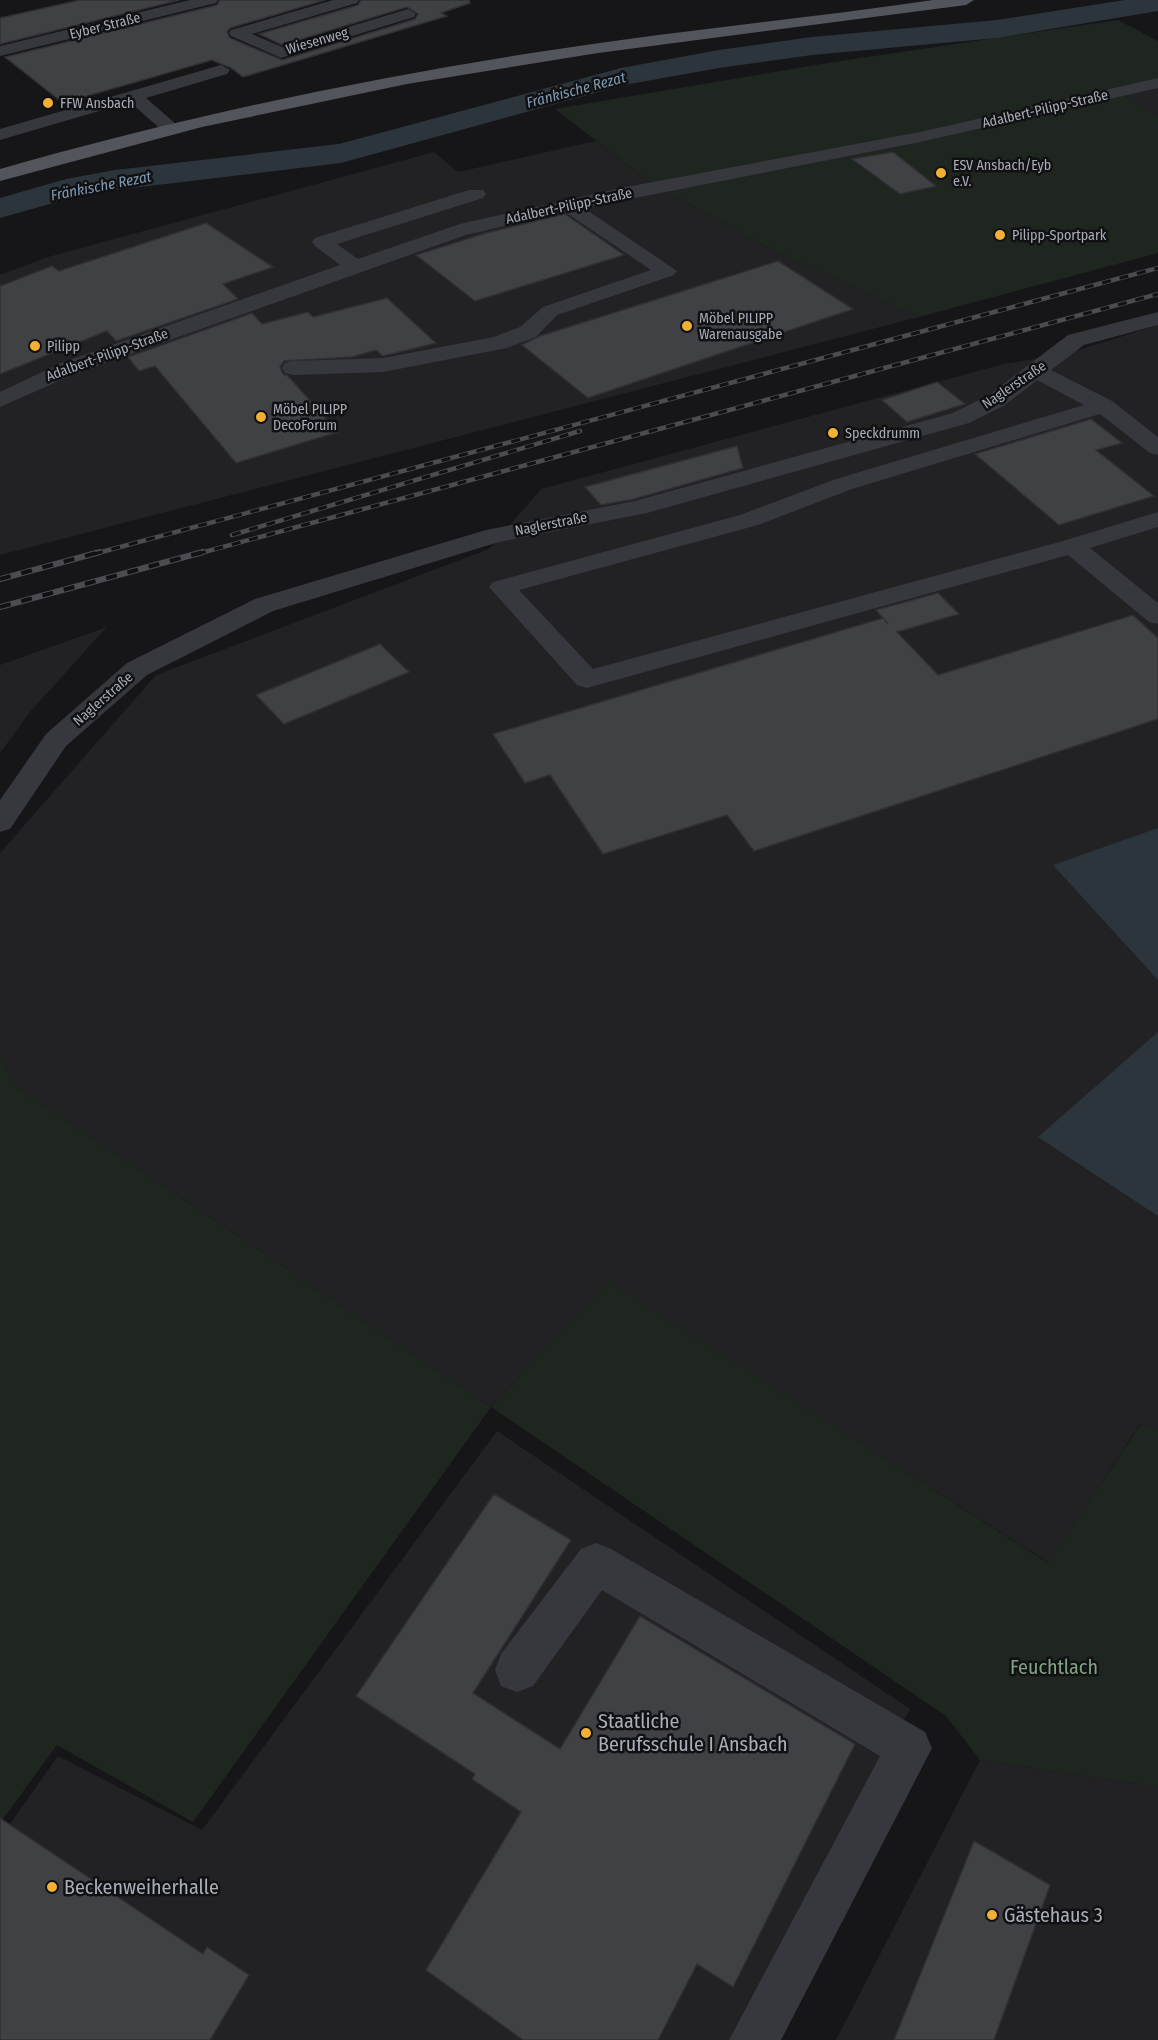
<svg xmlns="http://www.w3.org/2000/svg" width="1158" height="2040" viewBox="0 0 1158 2040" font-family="'Fira Sans Condensed',sans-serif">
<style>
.built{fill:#222225}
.green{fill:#1e261f}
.water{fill:#2c353c}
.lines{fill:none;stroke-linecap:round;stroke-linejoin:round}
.river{fill:#2c353c;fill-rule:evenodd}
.building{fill:#404145;stroke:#303034;stroke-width:1.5}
.minor{fill:#37383d;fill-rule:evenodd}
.major{fill:#53555c;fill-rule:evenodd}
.rail-far1-casing{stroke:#4a4c52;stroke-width:4.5}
.rail-casing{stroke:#4a4c52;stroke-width:6}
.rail-far1{stroke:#111113;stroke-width:3;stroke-dasharray:9;stroke-linecap:butt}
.rail{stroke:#111113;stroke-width:4;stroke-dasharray:11;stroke-linecap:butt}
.poi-dot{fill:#f2b134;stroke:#111113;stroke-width:2}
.labels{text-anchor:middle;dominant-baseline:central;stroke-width:5;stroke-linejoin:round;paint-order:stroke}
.far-street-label{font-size:14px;fill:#a8adb8;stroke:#111113}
.far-poi-label{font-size:14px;fill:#a8adb8;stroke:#111113;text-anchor:start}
.far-water-label{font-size:15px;font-style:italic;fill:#7f9bb3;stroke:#111113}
.near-park-label{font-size:20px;fill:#7fa381;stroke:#111113}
.near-poi-label{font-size:20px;fill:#a8adb8;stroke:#111113;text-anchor:start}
</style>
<rect width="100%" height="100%" fill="#161618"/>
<path class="built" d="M1158,79V115L1112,90Z
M596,141L652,184L771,249L919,317L0,555V275L48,257L434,152L458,172Z
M1158,325V1430L1140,1424L1049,1563L608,1282L491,1407L19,1088L0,1055V853L156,675L489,549L541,489L1004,364L1069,353Z
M107,627L30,712L0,753V665Z
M497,1431L910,1709L731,2040H0V1838L58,1756L202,1830Z
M980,1760L1158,1787V2040H836Z"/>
<path class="green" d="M1118,20L1158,41V79L1113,90L1158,115V253L919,317L771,249L652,184L555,109L827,63Z
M0,1055L19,1088L491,1407L608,1281L1048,1563L1141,1424L1158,1430V1787L980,1760L946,1716L491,1407L193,1822L57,1745L0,1823Z"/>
<path class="water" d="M1158,828V980L1053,865Z
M1158,1032V1216L1038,1137Z"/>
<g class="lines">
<path class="river" d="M1125,0H1158V11L997,38L812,55L719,68L624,85L341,163L115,190L71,198L0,218V198L66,179L115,170L339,144L621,68L719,50L812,37L997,20Z"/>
</g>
<path class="building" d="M80,0H180L0,44V18Z
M220,0H325L230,28L227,32L230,38L282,60L415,19L418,14L407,7L282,45L259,34L358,5L361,0H469L470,3L441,13L447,16L243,77L231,68L212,60L63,103L5,57L217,5Z
M893,152L936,186L900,194L852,159Z
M565,214L624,255L475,301L416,255L486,233Z
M206,223L273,267L223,284L238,299L116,341L107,331L0,374V286L52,266L59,271Z
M778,261L853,309L588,398L522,345L540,336Z
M387,298L436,343L383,356L376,350L352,357L284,361L280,367L283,374L288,376L338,432L236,463L155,366L139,371L128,357L252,313L262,324L308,312L313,317Z
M937,382L965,404L907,422L882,400Z
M1091,419L1122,443L1096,450L1154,496L1059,525L975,454Z
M737,446L743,468L634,499L601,505L585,487Z
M938,593L959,614L897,632L938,675L1133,615L1158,638V719L754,851L727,815L603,854L550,775L525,783L493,734L883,618L888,624L876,610Z
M380,644L409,672L284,724L256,695Z
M494,1494L571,1540L473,1693L560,1749L640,1616L855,1744L733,1987L697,1964L658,2040H523L426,1970L521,1812L472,1779L475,1774L356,1696Z
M0,1818L203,1954L207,1947L249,1975L210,2040H0Z
M974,1841L1050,1885L994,2040H894Z"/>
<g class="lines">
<path class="minor" d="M190,0H218L216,3L0,56V46Z
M333,0H359L357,3L252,34L282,47L408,9L416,14L414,17L281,58L231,36L229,33L231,30Z
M221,65L230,70L227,74L146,98L177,125L180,129L177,133H165L130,102L0,140V129Z
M1158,78V88L920,142L584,208L677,271L674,275L557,315L536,337L507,348L383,372L293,375L285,373L282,368L285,363L293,361L383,358L494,337L520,327L543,307L651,270L565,212L466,235L77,373L0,407V392L61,363L340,265L315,246L312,242L315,238L469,190H483L486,194L483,198L337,244L358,259L460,224L621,188L920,132Z
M1158,312V325L1084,345L1051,370L1112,401L1158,437V455L1150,453L1100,414L852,489L758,525L519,590L593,669L1063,541L1158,512V527L1090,548L1158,603V624L1149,622L1068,555L587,688L577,685L489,587L493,582L740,515L836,479L1084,405L1037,380L1005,405L969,423L647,513L499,542L273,611L147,675L66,746L10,829L0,832V800L46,734L127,663L255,599L486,530L635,501L953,413L989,395L1068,335Z
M596,1543L611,1549L925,1732L932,1748L781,2040H729L880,1756L602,1590L533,1686L517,1692L501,1686L495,1670L501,1654L581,1549Z"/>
<path class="major" d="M933,0H974L966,5L598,53L407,84L202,127L0,181V169C179,118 361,79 545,51C674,31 804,19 933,0Z"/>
<g class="rail-far1-casing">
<path id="rail-far1" d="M232,535L580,431
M94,554L1158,268
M197,554L1158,294"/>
</g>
<g class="rail-casing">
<path id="rail" d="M0,579L100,552
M0,607L203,552"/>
</g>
<use href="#rail-far1" class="rail-far1"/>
<use href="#rail" class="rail"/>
</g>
<g class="poi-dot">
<circle cx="48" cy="103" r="6"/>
<circle cx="941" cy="173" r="6"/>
<circle cx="1000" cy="235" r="6"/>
<circle cx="687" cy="326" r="6"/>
<circle cx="35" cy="346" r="6"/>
<circle cx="261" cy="417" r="6"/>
<circle cx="833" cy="433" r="6"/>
<circle cx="586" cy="1733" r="6"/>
<circle cx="52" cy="1887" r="6"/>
<circle cx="992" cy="1915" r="6"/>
</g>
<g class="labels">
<g class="far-street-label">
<text transform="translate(105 26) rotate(-14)">Eyber Straße</text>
<text transform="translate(317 41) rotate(-16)">Wiesenweg</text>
<text transform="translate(1045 109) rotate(-13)">Adalbert-Pilipp-Straße</text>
<text transform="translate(569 206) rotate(-12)">Adalbert-Pilipp-Straße</text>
<text transform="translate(107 355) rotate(-20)">Adalbert-Pilipp-Straße</text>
<text transform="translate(1014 385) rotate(-34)">Naglerstraße</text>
<text transform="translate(551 524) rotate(-11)">Naglerstraße</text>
<text transform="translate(103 699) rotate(-41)">Naglerstraße</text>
</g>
<g class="far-poi-label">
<text x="60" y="103">FFW Ansbach</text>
<text x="953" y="165">ESV Ansbach/Eyb<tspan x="953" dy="16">e.V.</tspan></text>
<text x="1012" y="235">Pilipp-Sportpark</text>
<text x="699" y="318">Möbel PILIPP<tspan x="699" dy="16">Warenausgabe</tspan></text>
<text x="47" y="346">Pilipp</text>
<text x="273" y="409">Möbel PILIPP<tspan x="273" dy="16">DecoForum</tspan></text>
<text x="845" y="433">Speckdrumm</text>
</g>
<g class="far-water-label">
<text transform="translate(576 90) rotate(-15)">Fränkische Rezat</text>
<text transform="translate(101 186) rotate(-11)">Fränkische Rezat</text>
</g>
<g class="near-park-label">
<text x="1054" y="1667">Feuchtlach</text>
</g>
<g class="near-poi-label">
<text x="598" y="1721">Staatliche<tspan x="598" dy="23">Berufsschule I Ansbach</tspan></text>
<text x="64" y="1887">Beckenweiherhalle</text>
<text x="1004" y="1915">Gästehaus 3</text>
</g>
</g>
</svg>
